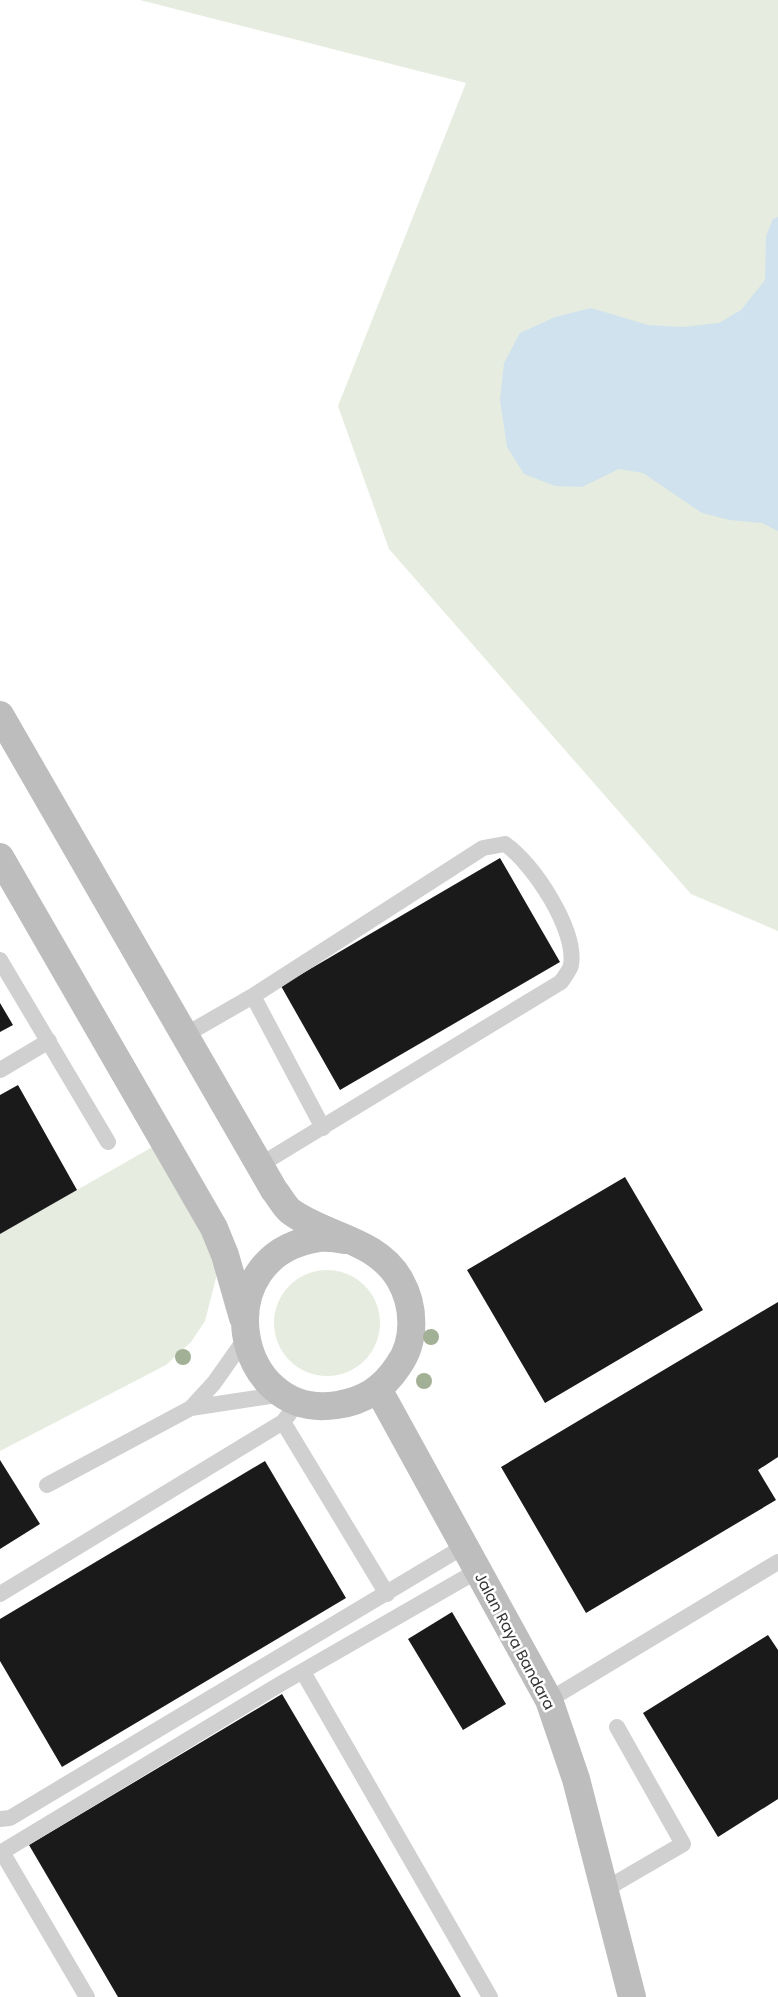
<svg xmlns="http://www.w3.org/2000/svg" width="778" height="1997" viewBox="0 0 778 1997" font-family="Poppins,sans-serif">
<style>
.green{fill:#e6ecdf}
.water{fill:#cfe2ee}
.building{fill:#1a1a1a}
.lines{fill:none;stroke-linecap:round;stroke-linejoin:round}
.lane{stroke:#d0d0d0;stroke-width:16}
.secondary{stroke:#bdbdbd;stroke-width:28}
.tree{fill:#a2b095}
.labels{text-anchor:middle;dominant-baseline:central;stroke-width:5;stroke-linejoin:round;paint-order:stroke}
.street-label{font-size:15px;fill:#333;stroke:#fff}
</style>
<rect width="100%" height="100%" fill="#fff"/>
<path class="green" d="M140,0H778V931L691,894L389,549L338,406L466,83Z
M154,1146L214,1250L217,1274L205,1321L191,1342L166,1365L0,1451V1234Z
M274 1323a53 53 0 1 1 106 0a53 53 0 1 1-106 0Z"/>
<path class="water" d="M778,217V531L762,523L730,520L702,513L643,473L619,469L582,487L555,486L524,474L507,447L500,400L504,363L520,333L555,317L591,308L648,325L683,327L719,323L741,310L765,280L766,236L773,219Z"/>
<path class="building" d="M500,858L560,962L340,1090L281,986Z
M0,1003L13,1025L0,1032Z
M18,1085L77,1190L0,1234V1095Z
M625,1177L703,1310L545,1403L467,1270Z
M778,1302V1457L758,1470L776,1500L586,1613L501,1467Z
M0,1460L40,1524L0,1549Z
M265,1461L346,1598L62,1767L0,1661V1619Z
M452,1612L506,1704L463,1730L408,1639Z
M768,1635L778,1650V1799L718,1837L643,1713Z
M282,1694L461,1997H118L29,1845Z"/>
<g class="lines">
<path class="lane" d="M0,960L108,1142
M253,996L323,1128
M185,1035L253,996L483,848L505,844C533,863 577,930 571,965C570,970 565,976 561,982L260,1165
M0,1070L49,1041
M191,1408L284,1394
M283,1422L387,1594
M47,1485L191,1408L214,1383L245,1339
M0,1594L283,1422L299,1401
M303,1672L490,1997
M549,1700L778,1562
M0,1819L10,1818L463,1547
M604,1890L683,1844L617,1727
M87,1997L2,1852L282,1683L477,1571"/>
<path class="secondary" d="M0,715L274,1190C279,1196 284,1206 290,1211C325,1237 377,1239 400,1280C415,1306 416,1342 398,1366C383,1389 364,1401 337,1405C234,1422 203,1254 320,1238C328,1237 338,1239 346,1240
M0,857L214,1228L225,1255L243,1318
M378,1389L549,1700L576,1779L632,1997"/>
</g>
<g class="tree">
<circle cx="431" cy="1337" r="8"/>
<circle cx="183" cy="1357" r="8"/>
<circle cx="424" cy="1381" r="8"/>
</g>
<g class="labels">
<g class="street-label">
<text transform="translate(515 1641) rotate(62)">Jalan Raya Bandara</text>
</g>
</g>
</svg>
